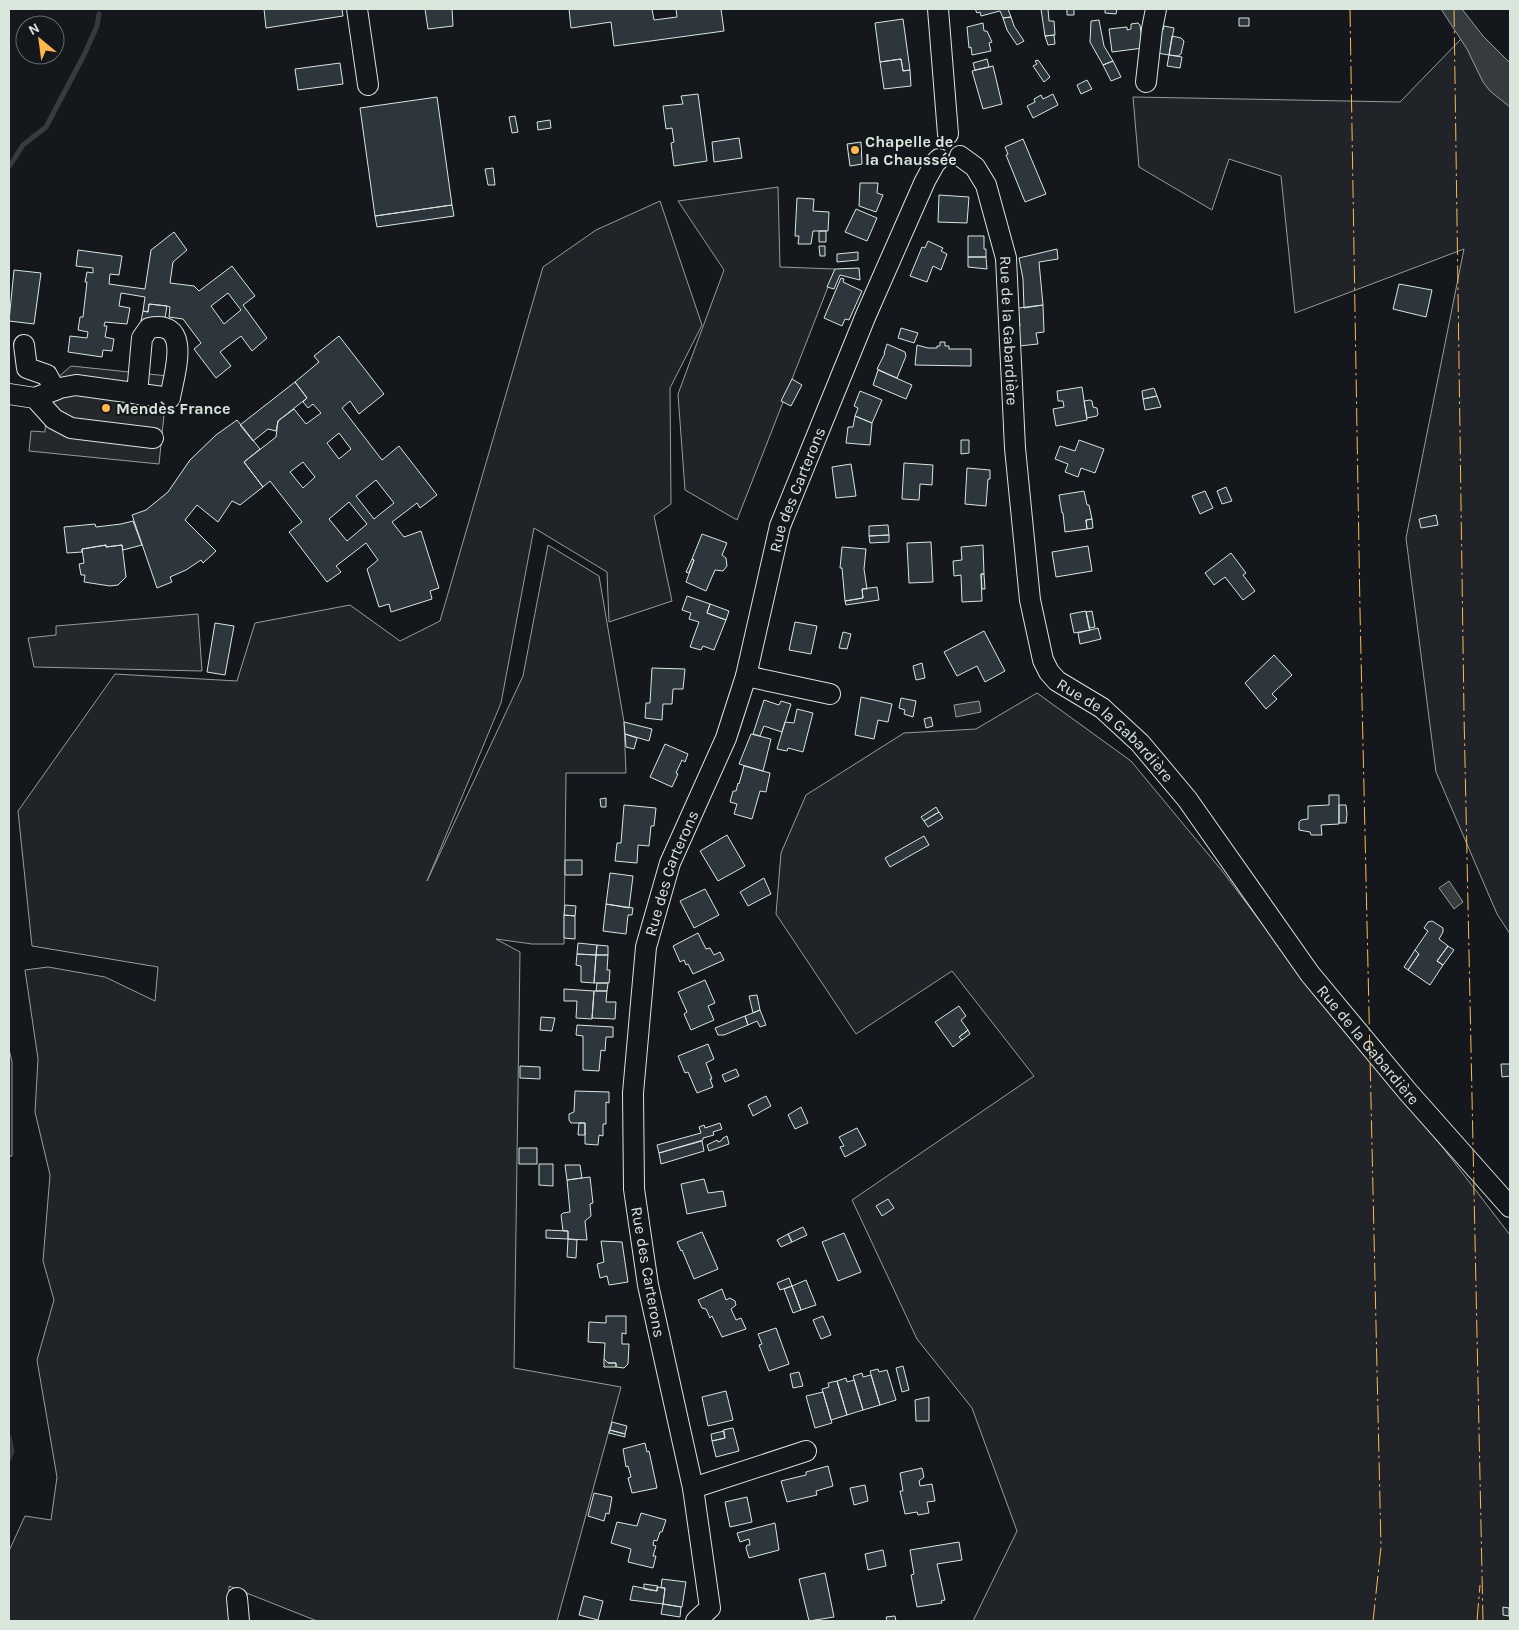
<svg xmlns="http://www.w3.org/2000/svg" width="1519" height="1630" viewBox="0 0 1519 1630" font-family="Karla,sans-serif">
<style>
.green{fill:#202428;stroke:#939e99}
.parking{fill:#24282b;stroke:#939e99}
.water{fill:#363b3e;stroke:#939e99}
.lines{fill:none;stroke-linecap:round;stroke-linejoin:round}
.stream{stroke:#363b3e;stroke-width:5}
.building{fill:#2c363c;stroke:#d8e6dc;fill-rule:evenodd}
.minor-casing{stroke:#d8e6dc;stroke-width:22}
.minor{stroke:#14181c;stroke-width:20}
.power{stroke:#ffb74d;stroke-width:1;stroke-dasharray:18 4 2.5 4;stroke-linecap:butt}
.poi-dot{fill:#ffb74d;stroke:#14181c;stroke-width:2}
.labels{text-anchor:middle;dominant-baseline:central;stroke-width:4;stroke-linejoin:round;paint-order:stroke}
.poi-label{font-size:16px;font-weight:bold;fill:#d8e6dc;stroke:#14181c;text-anchor:start}
.street-label{font-size:16px;fill:#d8e6dc;stroke:#14181c}
</style>
<rect width="100%" height="100%" fill="#14181c"/>
<path class="green" d="M1462,38L1510,90V934L1497,914L1436,772L1406,538L1464,249L1295,313L1281,176L1229,159L1212,210L1139,167L1133,97L1400,102Z
M778,187L780,267L835,269L737,520L685,490L678,394L724,270L678,201Z
M660,201L702,325L670,388L671,504L654,516L672,601L609,622L607,572L534,528L501,703L427,881L523,676L548,545L599,576L624,722L626,773H566L564,944H532L496,939L520,952L514,1368L621,1387L557,1621H317L229,1586V1621H9V1551L25,1516L51,1520L57,1477L37,1360L54,1300L43,1261L50,1175L35,1112L38,1059L25,970L48,967L105,977L155,1001L158,967L32,946L18,811L115,674L237,681L255,623L350,605L400,641L440,621L543,267L596,230Z
M1037,693L1131,761L1223,872L1334,1019L1444,1149L1510,1235V1621H973L1017,1531L972,1408L917,1339L852,1200L1034,1076L952,971L856,1034L776,914L781,853L806,795L904,733L976,729Z
M9,1049L12,1062V1156H9Z"/>
<path class="parking" d="M71,366L168,376L159,464L29,451L31,431L45,432L48,386Z
M198,614L202,671L34,667L28,638L56,635V626Z"/>
<path class="water" d="M1441,9H1462L1483,36L1510,63V107L1490,91L1483,82L1467,49Z
M979,701L981,712L956,717L954,705Z
M1449,881L1463,902L1454,909L1439,888Z"/>
<g class="lines">
<path class="stream" d="M9,167L23,145L46,127L84,55L97,26L99,14
M9,1437L12,1451L9,1459"/>
</g>
<path class="building" d="M264,9H342L343,16L266,28Z
M425,9H452L453,26L428,29Z
M569,9H652L654,20L677,17L676,9H721L724,31L614,46L611,22L571,28Z
M975,9H1008L1011,17L1003,18L1000,11L981,16L980,12L977,13Z
M1041,9H1048L1049,21H1054L1055,35L1045,36Z
M1067,9H1074V15H1067Z
M1105,9H1117L1116,14L1105,13Z
M1011,17L1014,26L1024,41L1017,45L1007,30L1003,18Z
M1239,18H1249V26H1239Z
M903,19L910,70L903,71L901,59L880,62L875,23Z
M1099,20L1104,46L1113,61L1103,65L1090,42L1091,21Z
M983,23L984,31H987L992,42L989,43L991,51L972,55L971,47L969,48L967,27Z
M1138,23L1140,25L1143,48L1112,52L1109,29L1127,27V30L1131,29V24Z
M1164,26L1174,28L1169,55L1151,52L1155,29L1163,30Z
M1054,35L1055,44L1048,45L1045,36Z
M1172,36L1181,38L1184,41L1181,54L1178,56L1169,55Z
M1169,55L1182,57L1180,68L1167,66Z
M901,59L903,71L910,70L911,86L884,89L880,62Z
M987,59L989,67L975,70L973,63Z
M1038,60L1050,77L1044,82L1033,66L1037,64L1035,61Z
M1113,61L1121,77L1111,81L1103,65Z
M340,63L343,84L298,90L295,69Z
M993,66L1002,104L983,109L972,71Z
M1087,80L1092,89L1081,94L1077,85Z
M698,94L707,161L674,166L671,143L674,142L672,128L666,129L663,106L683,104L681,96Z
M1053,94L1058,105L1033,118L1027,106L1035,102L1034,99L1041,95L1043,99Z
M437,97L452,205L375,216L360,108Z
M515,116L518,132L512,133L509,117Z
M550,120L551,128L538,130L537,122Z
M739,138L742,158L714,162L712,142Z
M1023,139L1046,194L1025,202L1006,155L1008,154L1005,147Z
M861,142L862,164L850,166L847,144Z
M493,168L495,185H488L485,169Z
M860,183H878L877,193L883,195L876,212L859,206Z
M939,195L969,197L967,223L938,222Z
M797,198L814,199L813,211L829,212L828,231H813L811,244H798L799,236H795Z
M452,205L454,216L377,227L375,216Z
M856,209L877,218L867,241L845,232Z
M819,231H826V242H819Z
M174,232L187,250L173,262L170,283L194,286L199,291L232,266L255,296L243,305L267,338L252,351L241,336L220,352L231,366L216,378L194,349L201,343L183,319L169,317L170,307L167,306L149,304L148,312L143,311L145,297L121,293L119,306L130,308L127,324L105,322L104,326H107L105,337L114,339L112,351L103,350L102,357L68,352L70,336L87,338L88,332L78,330L80,317H83L87,282H85L87,272L93,273V268L76,266L78,250L122,256L119,275L110,274L109,284L145,289L151,250ZM228,293L241,310L224,324L211,306Z
M968,236H984V249H986V257H968Z
M928,241L943,248L941,251L947,254L941,270L933,266L927,282L910,276L922,247L925,248Z
M819,246H825V256H820Z
M1057,249L1058,259L1039,262L1043,305L1024,308L1023,279L1019,258Z
M858,252V260L837,262V254Z
M968,257H986L987,269L968,267Z
M859,268L860,280L840,275L834,289L827,287L835,269Z
M14,270L41,273L34,324L9,321Z
M841,278L844,279L843,282L862,291L849,320L845,319L842,326L824,318Z
M1399,284L1432,290L1426,317L1393,309Z
M149,304L167,306L164,324L141,321L143,311L148,312Z
M1043,305L1044,332L1036,333L1038,344L1019,346L1018,326H1020L1018,308Z
M901,328L918,333L914,343L898,338Z
M339,336L384,394L359,414L350,401L342,408L382,460L399,446L437,495L420,508L417,503L392,522L404,537L421,531L439,588L430,591L432,599L391,612L389,604L379,607L367,569L378,560L366,543L336,566L341,572L327,582L289,532L302,522L270,481L263,487L244,462L276,437L278,421L294,409L306,424L321,413L313,404L308,408L303,402L307,398L295,382L319,362L314,356ZM339,433L351,449L339,459L327,443ZM303,462L315,477L303,488L290,472ZM376,480L394,503L374,519L356,496ZM349,502L367,524L347,541L329,519Z
M940,342H945V346H949V349H971V366L915,365L917,345L928,348H937V346H940Z
M887,344L905,352L906,356L897,378L877,369L885,353H884Z
M878,370L912,385L906,399L873,385Z
M792,379L802,385L791,406L781,401Z
M295,382L307,398L278,421L276,431L268,429L253,441L240,425Z
M1082,387L1087,420L1056,426L1053,409L1064,407L1063,401H1058L1057,391Z
M1154,388L1157,396L1143,399L1142,391Z
M860,391L882,400L872,423L855,416L858,408L854,406Z
M1157,396L1161,407L1145,410L1143,399Z
M1090,400L1092,401L1093,407L1097,408L1098,414L1097,416L1087,418L1084,401Z
M855,416L872,423L870,445L846,443L848,427H853Z
M237,420L260,449L244,462L263,487L240,505L232,501L218,522L197,505L185,520L216,551L203,563L201,560L186,570L170,577L172,582L157,588L132,515L146,510L168,492L190,460L216,435Z
M961,440H969V453L961,454Z
M1079,440L1104,449L1095,473L1081,468L1078,477L1065,472L1068,464L1055,459L1060,446L1075,451Z
M904,463L933,465L932,485L920,484L919,500L902,499Z
M851,464L856,496L836,498L832,467Z
M967,468L990,470V479H988L986,506L965,504Z
M1226,487L1232,501L1222,504L1217,491Z
M1084,491L1087,505H1089L1092,519L1086,520L1087,529L1065,532L1063,513H1062L1059,495Z
M1205,491L1213,508L1200,514L1192,496Z
M1436,515L1438,525L1421,528L1419,519Z
M1092,519L1093,528L1087,529L1086,520Z
M133,521L142,545L123,550L122,545L106,547V545L82,549V552L67,553L64,527L95,524L96,527L121,524Z
M888,525L889,535L869,536V526Z
M702,534L727,543L722,555L726,558L727,566L723,571L715,570L706,591L686,582L694,560L692,559Z
M889,535V542L870,543L869,536Z
M931,542L933,582L909,583L907,543Z
M106,545V547L122,545L126,577L118,585L110,586L84,582L85,575H81L79,564L84,563L82,549Z
M983,545L984,574H981L982,601L962,602L961,575L954,576L953,561L962,560L961,547Z
M1088,546L1092,571L1056,577L1052,552Z
M842,547L866,549L864,569L867,589H862L863,598L845,601L842,568H840Z
M1231,553L1246,573L1243,575L1255,591L1243,600L1225,577L1214,585L1205,573Z
M692,559L694,560L689,573L686,572Z
M981,574H984L985,589H982Z
M877,587L879,600L846,605L845,601L863,598L862,589Z
M687,596L710,604L707,613L726,620L714,650L703,646L701,650L690,647L699,622L689,619L691,613L682,610Z
M710,604L729,611L726,620L707,613Z
M1086,611L1090,630L1074,633L1070,614Z
M1092,611L1095,627L1089,628L1086,612Z
M795,622L817,626L811,654L789,650Z
M215,623L234,626L225,675L207,672Z
M1098,628L1101,639L1080,644L1078,633Z
M984,631L1005,671L985,682L977,666L957,676L944,652Z
M843,632L851,634L847,649L839,648Z
M1274,655L1292,675L1272,694L1277,699L1266,709L1245,683Z
M922,663L925,678L916,680L913,666Z
M652,668L685,669L683,689H673L672,704H663L662,720L645,718L646,703H650Z
M861,697L892,704L888,722L878,720L874,739L855,735Z
M901,698L916,701L913,717L904,714L905,710L899,708Z
M764,700L779,705L781,701L791,704L782,732L764,726L760,736L753,734Z
M797,709L813,713L803,752L788,748L787,751L777,749L785,722L794,723Z
M931,717L933,726L926,728L924,719Z
M624,722L652,729L649,741L625,734Z
M625,734L637,738L634,749L626,747Z
M751,734L771,739L763,771L739,764Z
M665,744L688,754L685,762L682,760L676,773L678,774L672,787L650,777Z
M744,766L770,773L766,792L760,791L752,819L734,814L737,804L730,802L733,791H736L738,783L739,784Z
M1329,795H1339V824L1321,825L1322,835H1311L1310,832L1299,830V822L1301,820L1308,819V806L1329,805Z
M606,798V807H601L600,799Z
M624,805L656,808L654,826H651L649,846L638,845L637,863L615,861L617,843H621Z
M1339,805H1346L1347,814L1346,823H1339Z
M936,807L939,812L924,821L921,817Z
M939,812L943,818L928,827L924,821Z
M727,835L745,866L718,881L700,851Z
M924,836L929,845L890,867L885,858Z
M565,860H582V875H565Z
M610,873L633,876L629,908L606,904Z
M764,878L771,894L748,906L740,892Z
M705,889L719,915L694,928L680,901Z
M606,904L633,908L632,915H628L626,934L603,931Z
M565,905L576,906L575,916L564,915Z
M564,915L575,916V939L564,938Z
M1432,921L1443,928V932L1439,939L1448,946L1437,961L1443,965L1430,985L1408,970L1419,954L1415,950L1428,931L1424,928L1428,922Z
M698,933L706,949L710,948L714,955L720,952L724,960L693,974L688,964L686,965L684,960L680,962L673,946Z
M578,943L597,945L596,955L577,954Z
M597,945L608,946V955H596Z
M1448,946L1454,950L1443,965L1437,961Z
M1415,950L1419,954L1408,970L1404,967Z
M577,954L596,955L594,983L581,982V966L576,965Z
M596,955H608L607,970H610L609,983H594Z
M705,980L715,1003L708,1006L714,1020L691,1030L684,1014L687,1012L678,992Z
M597,983H608L607,991H596Z
M564,989L594,991L592,1019L576,1018L577,1001H564Z
M594,991H607L606,1002H616L615,1019L592,1018Z
M757,995L760,1010L753,1013L749,996Z
M959,1006L966,1016L961,1020L968,1030L959,1037L962,1040L953,1047L935,1022Z
M760,1010L766,1025L760,1027L757,1021L748,1025L745,1016Z
M745,1016L748,1025L724,1035H718L715,1028Z
M541,1017L555,1018L552,1031L540,1030Z
M577,1025L613,1027V1037H606L605,1051L601,1050L599,1071L583,1070V1036L576,1035Z
M968,1030L970,1034L962,1040L959,1037Z
M708,1044L714,1059L706,1063L712,1079H710L713,1087L697,1093L688,1072L685,1073L678,1056Z
M1501,1064H1510V1076L1502,1077Z
M520,1066L540,1067V1079L520,1078Z
M736,1069L739,1076L725,1082L722,1075Z
M575,1091L609,1092V1103L606,1102V1124H603V1136L599,1135L598,1145L585,1144V1123H571L569,1120V1114L574,1112Z
M766,1096L771,1106L753,1116L748,1105Z
M801,1107L808,1123L795,1129L788,1115Z
M579,1123H585V1135H578Z
M720,1123L722,1129L713,1132L714,1135L703,1138V1140L659,1153L657,1145L701,1133L699,1127L704,1125L705,1128Z
M857,1128L866,1145L845,1157L840,1147L844,1146L839,1137Z
M727,1136L729,1144L709,1151L707,1145L717,1140L718,1142L721,1141L723,1138Z
M702,1141L704,1151L661,1164L659,1153Z
M519,1148H537V1164H519Z
M539,1164H553V1186L539,1185Z
M565,1165H580L582,1178L567,1180Z
M590,1177L593,1203L590,1204L591,1216L585,1221L587,1240L568,1239V1231H563L561,1215L563,1213L570,1212L567,1180Z
M704,1179L708,1193L723,1191L726,1206L687,1214L681,1184Z
M888,1199L894,1208L882,1216L876,1206Z
M803,1227L807,1235L792,1242L788,1234Z
M546,1230L568,1231V1239L546,1238Z
M702,1232L718,1269L694,1279L682,1250L681,1251L677,1242Z
M844,1233L861,1272L838,1281L822,1242Z
M788,1234L792,1242L781,1247L777,1240Z
M568,1239L577,1240L576,1258L567,1257Z
M601,1241L622,1242L628,1282L609,1285L607,1276L600,1278L597,1264L604,1262Z
M789,1278L792,1286L780,1290L777,1283Z
M806,1280L816,1305L801,1310L792,1286Z
M792,1286L801,1310L793,1313L784,1289Z
M722,1289L726,1300L730,1298L735,1301L736,1305L731,1309L736,1320L741,1318L746,1329L722,1337L712,1316L710,1318L706,1309L702,1308L698,1300Z
M606,1316H626V1334L622,1333V1344H629L628,1364L624,1368L616,1367V1363H608L604,1359L605,1343L588,1342L589,1322L606,1323Z
M823,1316L831,1335L821,1339L813,1320Z
M776,1328L789,1364L769,1371L759,1345L762,1344L758,1334Z
M604,1359L608,1363H616V1367H604Z
M903,1366L909,1390L902,1392L896,1368Z
M878,1369L879,1372L887,1370L896,1400L880,1405L870,1371Z
M799,1372L803,1386L793,1388L790,1374Z
M862,1373L863,1377L871,1375L880,1405L863,1410L853,1376Z
M846,1378L847,1382L854,1380L863,1410L847,1415L837,1381Z
M837,1381L847,1415L831,1420L822,1389L829,1387L828,1383Z
M726,1391L733,1420L708,1426L702,1397Z
M823,1392L832,1423L815,1428L806,1396Z
M929,1397V1421H916L915,1400Z
M612,1422L627,1426L625,1434L610,1430Z
M733,1428L739,1451L716,1457L712,1441L725,1438L723,1430Z
M610,1430L625,1434V1437L609,1433Z
M724,1431L725,1438L712,1441L711,1434Z
M645,1443L647,1452L649,1451L657,1488L632,1493L628,1478L631,1477L628,1466L626,1467L623,1449Z
M828,1466L833,1486L816,1491L817,1495L787,1502L781,1481L806,1475V1472Z
M922,1468L924,1477L919,1481L920,1486L932,1484L935,1501L927,1502L929,1513L918,1515L917,1512L905,1514L900,1491H903L900,1473Z
M865,1485L868,1501L854,1505L850,1488Z
M594,1493L612,1497L609,1514L606,1513L604,1521L588,1516Z
M747,1497L752,1522L730,1527L725,1502Z
M641,1513L666,1520L662,1532H660L657,1541L654,1540L653,1545L656,1546L653,1556H656L653,1568L628,1562L631,1549L611,1543L617,1522L637,1526Z
M775,1523L779,1550L749,1558L746,1548L747,1545H750L749,1539L740,1542L737,1533Z
M959,1542L962,1560L937,1564L945,1600L941,1601L942,1603L917,1607L911,1575L914,1574L910,1550Z
M883,1550L886,1566L868,1570L865,1554Z
M825,1573L834,1617L809,1621L799,1579Z
M662,1579L686,1582L682,1607L663,1604L665,1588H661Z
M644,1584L658,1586L657,1591L644,1589Z
M633,1586L657,1591V1587L665,1588L663,1604L630,1600Z
M584,1596L603,1601L598,1620L579,1615Z
M663,1604L681,1607L680,1617L661,1614Z
M1503,1607L1509,1608V1616L1503,1615Z
M895,1616L896,1621H887L886,1617Z"/>
<g class="lines">
<g class="minor-casing">
<g id="minor">
<path d="M357,9L368,85"/>
<path d="M938,9L948,134"/>
<path d="M1146,82L1152,29L1156,9"/>
<path id="s1" d="M960,156L975,167L986,185L1006,258L1015,448L1030,600L1043,660L1049,672L1057,681L1102,708L1140,743L1187,799L1310,974L1408,1092L1510,1207"/>
<path d="M24,345L27,368L47,375L55,390"/>
<path d="M9,394L35,398L54,419L71,428L153,438"/>
<path d="M35,398L60,388L76,385L170,398C174,374 193,319 149,328L142,338L137,394"/>
<path d="M746,676L830,694"/>
<path d="M693,1488L806,1451"/>
<path d="M237,1598L239,1621"/>
<path id="s2" d="M696,1621L710,1608L693,1488L648,1285L634,1189L633,1093L646,947L670,863L726,738L746,676L780,526L866,315L925,181L935,163L939,159"/>
</g>
</g>
<use href="#minor" class="minor"/>
<path class="power" d="M1350,9L1360,611L1381,1547L1373,1621
M1454,9L1464,714L1483,1621
M1477,1621L1480,1585"/>
</g>
<g class="poi-dot">
<circle cx="855" cy="150" r="5"/>
<circle cx="106" cy="408" r="5"/>
</g>
<g class="labels">
<g class="poi-label">
<text x="865" y="141">Chapelle de<tspan x="865" dy="18">la Chaussée</tspan></text>
<text x="116" y="408">Mendès France</text>
</g>
<g class="street-label">
<text stroke="none"><textPath href="#s1" startOffset="188">Rue de la Gabardière</textPath></text>
<text stroke="none"><textPath href="#s2" startOffset="1171">Rue des Carterons</textPath></text>
<text stroke="none"><textPath href="#s1" startOffset="622">Rue de la Gabardière</textPath></text>
<text stroke="none"><textPath href="#s2" startOffset="766">Rue des Carterons</textPath></text>
<text stroke="none"><textPath href="#s1" startOffset="1028">Rue de la Gabardière</textPath></text>
<text transform="translate(648 1272) rotate(80)">Rue des Carterons</text>
</g>
</g>
<rect width="1519" height="1630" fill="none" stroke="#d8e6dc" stroke-width="20"/>
<g transform="translate(40 40) rotate(331)"><circle r="24" fill="#14181c" stroke="#626a69"/>
<path d="M0-4L9 19L0 12L-9 19Z" fill="#ffb74d"/>
<text y="-8" font-size="14" font-weight="bold" text-anchor="middle" fill="#d8e6dc">N</text>
</g>
</svg>
